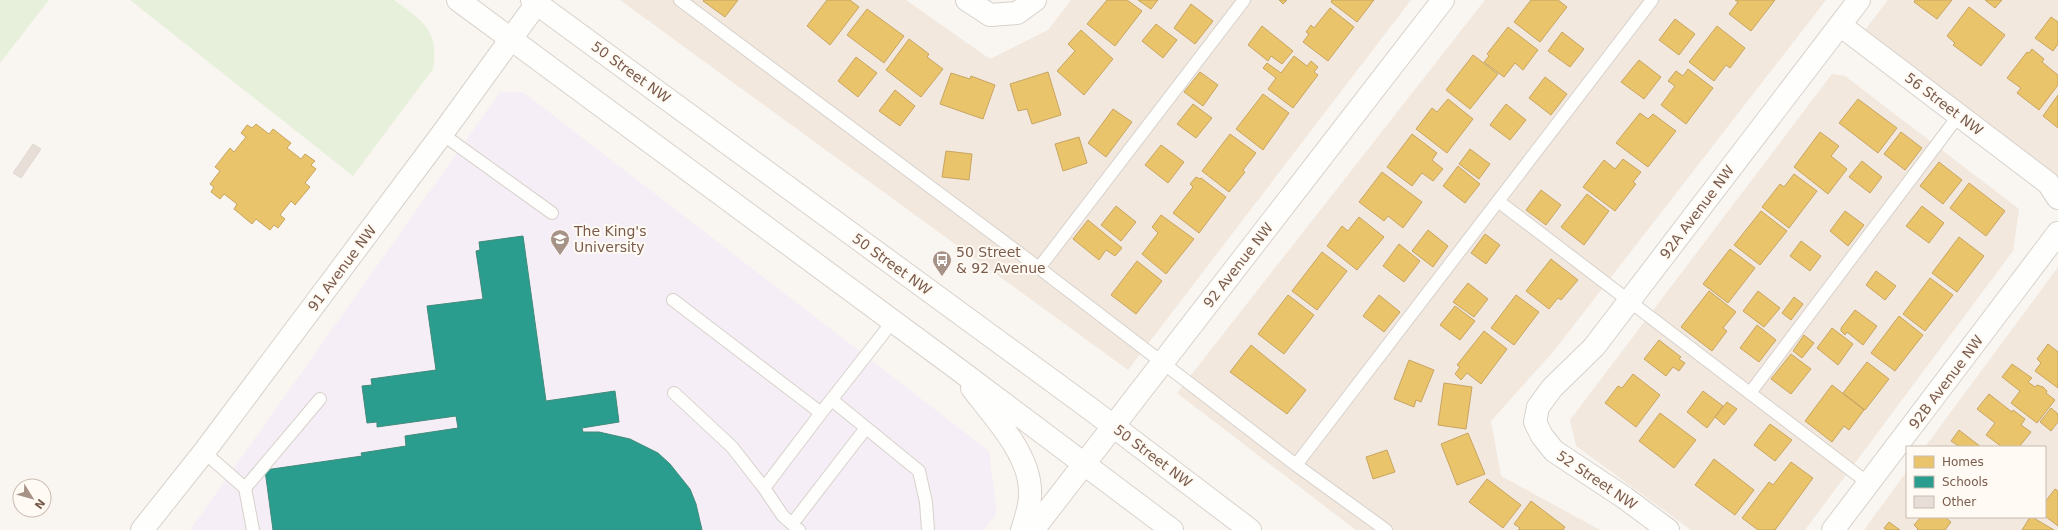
<svg xmlns="http://www.w3.org/2000/svg" width="2058" height="530" viewBox="0 0 2058 530" font-family="'DejaVu Sans',sans-serif">
<style>
.residential{fill:#f2e8de}
.education{fill:#f6eef6}
.green{fill:#e7f0db}
.homes{fill:#e9c46a;stroke:#c8a561}
.schools{fill:#2a9d8f;stroke:#428a7b}
.building{fill:#e6ded7;stroke:#e2d8d2}
.lines{fill:none;stroke-linecap:round;stroke-linejoin:round}
.lane-casing{stroke:#d7d1cb;stroke-width:14}
.street-casing{stroke:#d7d1cb;stroke-width:24}
.secondary-casing{stroke:#d9d2cb;stroke-width:24}
.lane{stroke:#fefefd;stroke-width:12}
.street{stroke:#fefefd;stroke-width:22}
.secondary{stroke:#fefefd;stroke-width:22}
.labels{text-anchor:middle;dominant-baseline:central;stroke-width:4;stroke-linejoin:round;paint-order:stroke}
.street-label{font-size:14px;fill:#7a5c4d;stroke:#fffaf3}
.poi-label{font-size:14px;fill:#7a5c4d;stroke:#fffaf3;text-anchor:start}
</style>
<rect width="100%" height="100%" fill="#f9f5f0"/>
<path class="residential" d="M620,0H906L990,59L1048,30L1071,0H1411L1128,370Z
M1485,0H1826L1553,352L1491,421L1501,476L1600,530H1356L1177,393Z
M1888,0H2058V181L1865,30Z
M1832,74L1845,76L2019,209L2013,251L1805,530H1691L1576,446L1570,420Z
M2058,267V530H1864L1907,471V517H2045V447H1925Z"/>
<path class="education" d="M500,92H523L989,451L997,513L984,530H190Z"/>
<path class="green" d="M0,0H49L0,63Z
M130,0H394C422,21 440,30 433,69L353,176Z"/>
<path class="homes" d="M704,0H738L725,17L703,1Z
M827,0H850L859,7L830,45L807,26Z
M1107,0H1127L1142,11L1115,46L1087,24Z
M1138,0H1158L1151,9Z
M1279,0H1287L1283,4Z
M1332,0H1374L1357,22L1331,2Z
M1531,0H1558L1567,7L1540,42L1514,22Z
M1735,0H1775L1751,31L1729,14L1738,2Z
M1915,0H1952L1937,19L1914,2Z
M1985,0H2002L1995,8Z
M1191,4L1213,21L1195,44L1174,28Z
M1969,7L2005,35L1981,66L1953,45L1955,43L1947,36Z
M1330,8L1354,27L1328,61L1303,42L1309,34L1306,32L1311,25L1314,28Z
M867,9L904,36L884,63L847,35Z
M2051,17L2058,22V44L2053,51L2035,38Z
M1675,19L1695,34L1679,55L1659,40Z
M1156,24L1177,40L1163,58L1142,41Z
M1262,26L1293,51L1282,64L1271,56L1268,61L1248,45Z
M1717,26L1745,48L1730,68L1726,65L1714,81L1689,62Z
M1508,27L1538,50L1523,70L1515,63L1504,77L1484,62L1489,56L1487,54Z
M1081,30L1113,59L1084,95L1057,71L1075,51L1068,44Z
M1562,32L1584,49L1570,67L1548,51Z
M909,39L929,54L927,57L943,69L921,97L886,70Z
M2032,49L2044,59L2042,62L2058,75V85L2039,110L2017,93L2021,88L2007,78L2027,52L2029,53Z
M1473,55L1498,74L1470,109L1446,90Z
M1294,56L1307,66L1311,61L1318,67L1314,72L1318,75L1293,108L1268,89L1276,78L1263,68L1267,63L1281,73Z
M856,57L877,73L858,97L838,81Z
M1639,60L1661,77L1644,99L1621,82Z
M1688,69L1713,88L1686,124L1661,105L1675,86L1668,81L1676,71L1683,76Z
M1048,72L1061,115L1032,124L1027,109L1018,111L1010,84Z
M1200,72L1218,85L1203,106L1184,92Z
M951,73L970,79L971,76L995,85L983,119L940,104Z
M1545,77L1567,94L1551,115L1529,98Z
M895,90L915,106L900,126L879,111Z
M1263,94L1289,113L1263,150L1236,129Z
M2058,95V128L2043,116Z
M1448,99L1473,119L1447,153L1416,129L1432,108L1437,112Z
M1858,99L1897,128L1878,153L1839,123Z
M1193,104L1212,118L1196,138L1177,124Z
M1506,104L1526,120L1510,140L1490,125Z
M1113,109L1132,122L1106,157L1088,143Z
M1640,113L1648,119L1653,114L1676,131L1648,167L1616,143Z
M256,124L269,134L273,129L291,143L287,148L301,159L305,154L315,161L311,165L316,169L305,183L310,187L295,205L291,201L280,215L285,219L278,228L274,225L270,230L256,219L252,224L234,209L237,204L224,194L220,199L211,192L214,187L210,184L220,171L215,167L230,148L234,152L246,137L241,133L247,125L252,128Z
M1820,132L1839,146L1831,156L1847,169L1828,194L1794,167Z
M1901,132L1922,148L1905,170L1884,154Z
M1230,134L1256,153L1243,170L1245,172L1229,192L1202,171Z
M1412,134L1437,153L1432,160L1443,169L1433,181L1422,173L1412,186L1387,167Z
M1079,137L1087,163L1063,171L1055,144Z
M1161,145L1184,162L1168,183L1145,165Z
M1470,149L1490,164L1479,179L1459,164Z
M946,151L972,154L969,180L942,177Z
M1623,159L1641,172L1633,182L1636,184L1615,211L1583,187L1604,160L1615,169Z
M1862,161L1882,177L1870,193L1849,177Z
M1939,162L1962,180L1943,204L1920,186Z
M1458,166L1480,184L1465,203L1443,186Z
M1382,172L1422,202L1403,228L1388,216L1384,221L1359,202Z
M1794,174L1817,191L1789,228L1762,207L1780,184L1784,187Z
M1196,177L1200,179L1201,178L1226,197L1199,233L1173,213L1193,187L1190,184Z
M1969,183L2005,211L1986,236L1950,208Z
M1541,190L1561,205L1546,225L1526,210Z
M1587,194L1609,211L1584,245L1561,227Z
M1116,206L1136,222L1121,241L1101,225Z
M1922,206L1944,223L1929,243L1906,226Z
M1761,211L1787,231L1760,265L1734,245Z
M1845,211L1864,225L1848,246L1830,231Z
M1161,215L1194,239L1166,274L1142,254L1158,233L1152,227Z
M1359,217L1384,237L1357,270L1327,246L1342,226L1348,231Z
M1088,220L1122,248L1115,256L1106,250L1099,260L1073,239Z
M1428,230L1448,246L1433,267L1412,251Z
M1485,234L1500,245L1486,264L1471,253Z
M1959,237L1984,256L1957,292L1932,273Z
M1801,241L1821,256L1810,271L1790,256Z
M1399,244L1420,261L1404,282L1383,266Z
M1730,249L1755,268L1728,303L1703,284Z
M1322,252L1347,271L1317,310L1292,291Z
M1551,259L1578,280L1561,300L1558,298L1549,309L1526,291Z
M1137,261L1162,281L1136,314L1111,295Z
M1876,271L1896,286L1885,300L1866,285Z
M1930,278L1953,295L1925,331L1903,314Z
M1468,283L1488,299L1474,317L1453,302Z
M1709,291L1736,312L1723,328L1727,331L1712,351L1681,327Z
M1758,291L1780,308L1764,327L1743,311Z
M1288,295L1314,315L1284,354L1258,334Z
M1379,295L1400,312L1384,332L1363,316Z
M1516,295L1539,312L1514,345L1491,328Z
M1794,297L1803,304L1791,320L1782,313Z
M1455,306L1475,321L1460,340L1440,325Z
M1855,310L1877,326L1863,345L1847,332L1845,335L1841,331V328Z
M1899,316L1923,335L1895,371L1871,353Z
M1757,325L1776,340L1759,362L1740,348Z
M1832,328L1853,344L1838,365L1817,348Z
M1484,331L1507,349L1481,384L1467,373L1461,380L1455,374L1460,367L1457,365Z
M1804,335L1814,343L1802,358L1793,351Z
M1659,340L1681,357L1679,359L1685,363L1679,371L1673,367L1666,376L1644,359Z
M2048,344L2058,352V388L2035,371L2041,363L2037,359Z
M1251,345L1306,390L1287,414L1230,372Z
M1791,354L1811,369L1791,394L1771,379Z
M1409,360L1434,370L1421,402L1416,400L1414,407L1394,399Z
M1867,362L1889,379L1865,410L1843,393Z
M2012,364L2032,378L2028,382L2035,387L2037,385L2043,387L2047,391L2046,393L2055,400L2037,423L2011,403L2020,391L2002,377Z
M1633,374L1660,395L1636,427L1605,403L1618,386L1622,388Z
M1444,383L1472,387L1466,429L1438,425Z
M1832,385L1864,410L1849,430L1844,426L1832,442L1805,421Z
M1703,391L1723,406L1707,428L1687,412Z
M1989,394L2012,412L2013,410L2025,419L2021,425L2031,432L2019,447H2002L1986,435L1995,423L1977,409Z
M1727,402L1737,409L1724,425L1715,417Z
M2051,408L2058,414V422L2051,431L2040,422Z
M1660,413L1696,440L1674,468L1639,441Z
M1770,424L1792,440L1775,461L1754,445Z
M1959,430L1981,447H1960L1951,441Z
M1468,433L1485,474L1457,485L1441,444Z
M1387,450L1395,472L1373,479L1366,457Z
M1714,459L1754,490L1735,515L1695,485Z
M1791,462L1813,478L1775,530H1758L1742,518L1769,482L1773,485Z
M1487,479L1521,505L1503,528L1469,502Z
M2055,489L2058,491V526L2045,516V502Z
M1531,501L1565,527L1563,530H1518L1520,528L1514,524Z
M1921,517H1945L1951,522L1945,530H1917L1918,529L1914,525Z
M2030,517H2032L2054,530H2022Z
M1889,522L1900,530H1886L1884,528Z"/>
<path class="schools" d="M523,236L546,401L615,391L619,422L582,428L583,432H599L630,439L658,453L670,464L690,489L696,504L702,530H273L265,470L362,456L361,453L406,446L405,436L458,428L456,416L377,427V422L367,423L362,386L372,385L371,379L436,370L427,306L483,299L476,251L480,250L479,242Z"/>
<path class="building" d="M33,144L41,149L21,178L13,173Z"/>
<g class="lines">
<g class="lane-casing">
<path id="lane" d="M680,0L1039,268L1296,465L1386,530
M442,134L552,213
M1498,201L1868,483
M1039,268L1244,0
M673,300L821,413
M674,393L732,447L764,488L783,516L799,530
M1750,393L1959,115
M832,400L919,471L926,502L928,530
M204,452L245,488L253,530
M1296,465L1652,0
M245,488L320,399
M764,488L821,413L893,321
M792,524L866,428"/>
</g>
<g class="street-casing">
<path id="street" d="M967,0L990,15L1017,13L1035,0
M1840,25L2048,183L2058,198
M142,530L204,452L442,134L537,3
M1668,530L1625,498L1554,451L1542,436L1535,422L1538,407L1552,388L1594,347L1859,0
M1833,530L2058,233"/>
</g>
<g class="secondary-casing">
<path id="secondary" d="M458,0L955,367L1172,530
M532,0L1092,410L1250,530
M972,388C993,416 1030,454 1030,491C1031,504 1026,518 1022,530
M1033,530L1443,0"/>
</g>
<use href="#lane" class="lane"/>
<use href="#street" class="street"/>
<use href="#secondary" class="secondary"/>
</g>
<defs>
<g id="university-pin" transform="scale(1)"><path d="M0 17L-7.5 6A9.5 9.5 0 1 1 7.5 6Z" fill="#a69286" stroke="#fffaf3"/><path d="M0-5L7-2L0 1L-7-2ZM-4 1L0 2.5L4 1V4Q0 6-4 4Z" fill="#fff"/></g>
<g id="bus-pin" transform="scale(1)"><path d="M0 17L-7.5 6A9.5 9.5 0 1 1 7.5 6Z" fill="#a69286" stroke="#fffaf3"/><path d="M-5-6H5V4H4V6H2V4H-2V6H-4V4H-5ZM-3.5-4V0h7V-4ZM-3.5 1.2v1.5H-2V1.2ZM2 1.2v1.5H3.5V1.2Z" fill="#fff"/></g>
</defs>
<g fill-rule="evenodd">
<use href="#university-pin" x="560" y="239"/>
<use href="#bus-pin" x="942" y="260"/>
</g>
<g class="labels">
<g class="street-label">
<text transform="translate(631 72) rotate(36)">50 Street NW</text>
<text transform="translate(1944 104) rotate(37)">56 Street NW</text>
<text transform="translate(1697 212) rotate(-53)">92A Avenue NW</text>
<text transform="translate(892 264) rotate(36)">50 Street NW</text>
<text transform="translate(1238 265) rotate(-52)">92 Avenue NW</text>
<text transform="translate(342 268) rotate(-53)">91 Avenue NW</text>
<text transform="translate(1946 382) rotate(-53)">92B Avenue NW</text>
<text transform="translate(1153 456) rotate(37)">50 Street NW</text>
<text transform="translate(1597 480) rotate(34)">52 Street NW</text>
</g>
<g class="poi-label">
<text x="574" y="231">The King's<tspan x="574" dy="16">University</tspan></text>
<text x="956" y="252">50 Street<tspan x="956" dy="16">&amp; 92 Avenue</tspan></text>
</g>
</g>
<rect x="1906" y="446" width="140" height="72" fill="#fffaf3" stroke="#cabbb1"/>
<rect x="1914" y="456" width="20" height="12" fill="#e9c46a" stroke="#cabbb1"/>
<text x="1942" y="466" font-size="12" fill="#7a5c4d">Homes</text>
<rect x="1914" y="476" width="20" height="12" fill="#2a9d8f" stroke="#cabbb1"/>
<text x="1942" y="486" font-size="12" fill="#7a5c4d">Schools</text>
<rect x="1914" y="496" width="20" height="12" fill="#e6ded7" stroke="#cabbb1"/>
<text x="1942" y="506" font-size="12" fill="#7a5c4d">Other</text>
<g transform="translate(32 498) rotate(127)"><circle r="19" fill="#fffaf3" stroke="#cabbb1"/>
<path d="M0-3L7 15L0 10L-7 15Z" fill="#a69286"/>
<text y="-6" font-size="11" font-weight="bold" text-anchor="middle" fill="#7a5c4d">N</text>
</g>
</svg>
